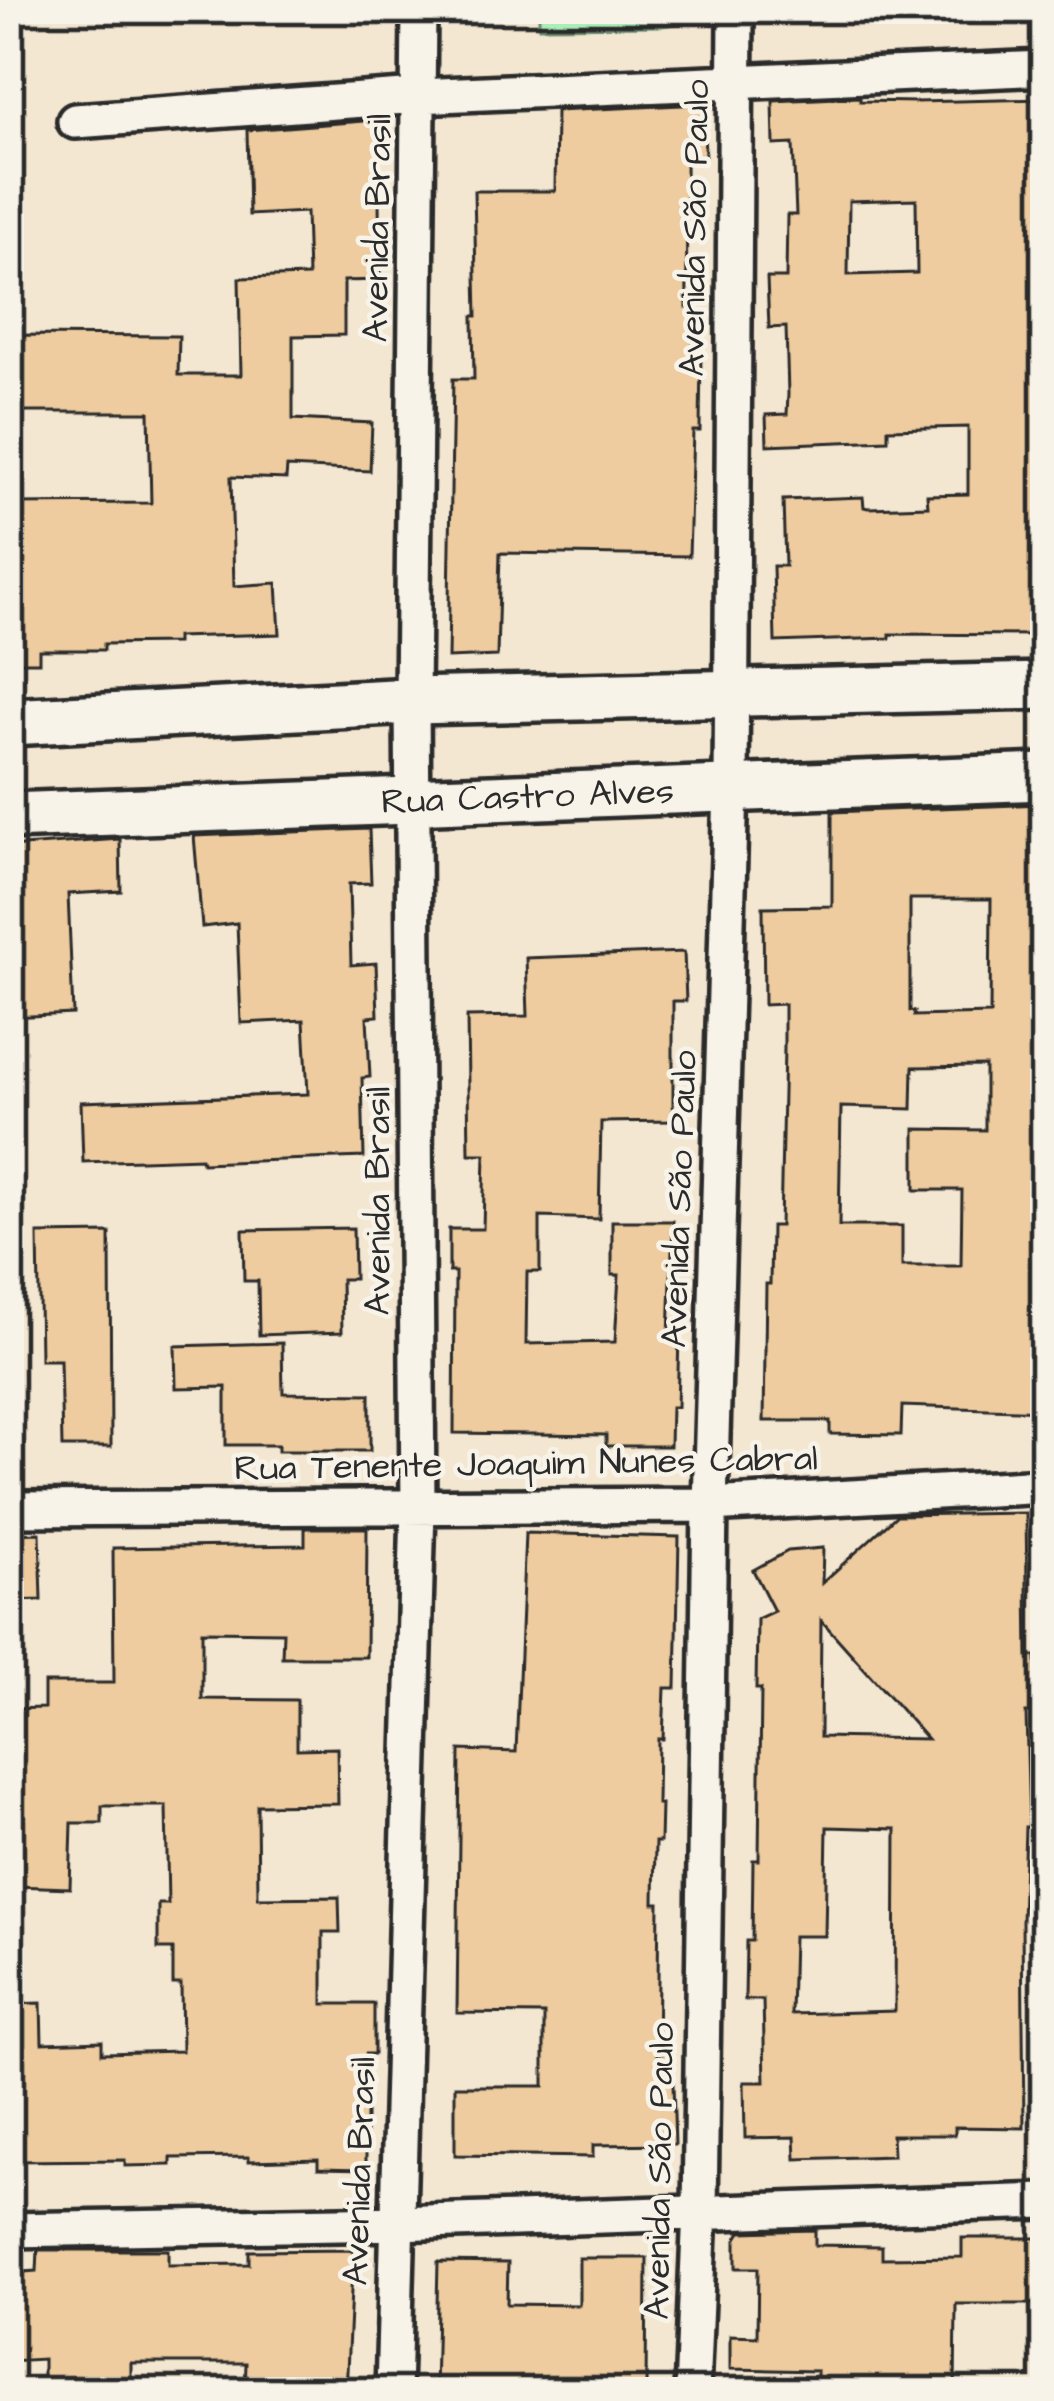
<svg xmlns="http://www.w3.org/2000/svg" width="1054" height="2401" viewBox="0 0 1054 2401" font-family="'Architects Daughter',sans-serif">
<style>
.green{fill:#aceeb8;stroke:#6c8c72;stroke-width:3}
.building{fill:#eecc9f;stroke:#2b2b2b;stroke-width:3;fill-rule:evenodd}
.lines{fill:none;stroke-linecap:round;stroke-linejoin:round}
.minor-casing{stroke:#2b2b2b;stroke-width:42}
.secondary-casing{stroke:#2b2b2b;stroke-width:54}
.minor{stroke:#f7f3e8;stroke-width:33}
.secondary{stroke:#f7f3e8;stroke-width:45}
.labels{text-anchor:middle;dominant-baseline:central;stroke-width:9;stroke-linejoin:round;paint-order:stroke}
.street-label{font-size:36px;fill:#2b2b2b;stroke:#f7f3e8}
</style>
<rect width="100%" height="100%" fill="#f4e7d2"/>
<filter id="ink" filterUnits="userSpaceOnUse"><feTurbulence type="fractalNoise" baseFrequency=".00833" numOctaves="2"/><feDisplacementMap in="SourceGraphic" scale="24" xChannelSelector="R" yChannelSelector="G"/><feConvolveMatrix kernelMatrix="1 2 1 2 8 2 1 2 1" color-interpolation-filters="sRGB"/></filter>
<g filter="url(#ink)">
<path class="green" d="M539,9H702C694,23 675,24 661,26L539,27Z"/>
<path class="building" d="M860,97V101L916,102L1045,99L1041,635L890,634V638L775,642L773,566H785L783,500L863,497L864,507L868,508L928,506L927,495L968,494V427L888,429V440L767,445L766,415L787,414L788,394L786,327L769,328L767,278H786L787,215H796L793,144L774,145L773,101ZM916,199L917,273L848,275L849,201Z
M703,104L705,156L686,157L687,307H693V352H701L700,431H693L689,556L500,553L497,656L448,658L453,379H474L473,316H477L474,191H555L556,111Z
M378,120L380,280L344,281V335L293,336V419L372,423L370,471L287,467L286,479L231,477L234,586L277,583L280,634L176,637V643L104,644V650H39V662H9V504L151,503L149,412H9V335L179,336L178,375H241L239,278L308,276L306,212L249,215L247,130Z
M1045,804L1041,1065H1035L1033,1270H1045V1411L902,1406L901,1435L830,1434V1421H764L766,1284H770L771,1226H780L784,1047V1004L764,1005L763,907L832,906V812ZM910,899H991L990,1014L914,1016L915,1012L910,1011ZM985,1066V1130L915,1129V1190H962L961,1266H902V1226H839L841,1107L912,1109L913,1067Z
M369,829L371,883L349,884L351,965L376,963L378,1016L367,1017L370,1077L362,1078L364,1157L202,1163L201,1158L83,1162L81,1102L308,1094L304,1020L241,1023L237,923L202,927L194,836Z
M120,839L121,891L68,894L73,1014L9,1017V847Z
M684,952L686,1001H673V1121L601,1122L599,1219L540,1217V1272H527L526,1344L615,1342L619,1275H612V1221H673L669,1337H679L677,1407H671L670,1446H606V1435L454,1433L455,1272H449V1229H483L485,1154H469L467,1017L528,1016L526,958Z
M353,1228L354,1279H341L342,1332L259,1335L258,1281H244L243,1230Z
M110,1233L111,1447H62L60,1360H40L38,1234Z
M282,1343L283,1393L370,1394V1451H278V1445H226V1387L176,1388L175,1346Z
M1026,1513L1028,1656H1036V1713H1026L1029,1827H1025L1022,1922L1024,2128L955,2127V2135H892L893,2156L796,2159L795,2137L745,2138L744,2082H765L763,2000H745L746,1941H752L753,1860H759L761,1689H756L757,1619L774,1611L753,1570L788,1551L823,1548L822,1583L897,1515ZM821,1620L927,1739L820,1737ZM827,1827L896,1829L895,2011L791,2014L793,1936H825Z
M305,1528H367L366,1657H282L283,1632L202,1631V1699L297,1700V1749L337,1748L338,1804L257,1805L258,1898L339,1897L340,1932H323V2004H374V2054H366V2169L318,2168V2159L249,2161V2157L171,2158V2165L125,2166V2160L9,2161V2004L41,2003L42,2043L102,2041V2053L182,2051L181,1984H173V1949H158V1904H168L166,1806H102V1823H72L70,1888L15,1886L17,1841L9,1840V1709L44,1708V1683H114L113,1548L305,1545Z
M40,1533L42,1600L9,1601V1534Z
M525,1533L679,1537L676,1688H665L663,1739H658L657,1804H661L660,1842H655L654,1903H659L657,2054L672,2053L675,2144L593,2145V2157L455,2155V2086H544V2014L457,2013L460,1750L516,1752Z
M815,2230V2245L882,2246V2258L962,2257V2238H1037V2304H956L955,2392L817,2390V2371L730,2369V2335L757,2336L758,2268H736V2240L741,2232Z
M38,2250H168V2265L249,2264V2251L353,2250L346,2392H245L246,2363H131V2380L43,2381V2359L9,2361V2273L37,2271Z
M579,2258H647L646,2392H435L438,2262L508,2263L507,2304L579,2305Z"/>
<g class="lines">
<g class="minor-casing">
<path id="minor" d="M75,121L418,96L1045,68
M9,1509L710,1505L1045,1486
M9,2230L397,2223L1045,2201
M393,2392L418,1508L412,701L419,9
M692,2392L700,2211L710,1505L731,787L736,9"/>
</g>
<g class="secondary-casing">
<g id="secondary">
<path d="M9,722L412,701L1045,686"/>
<path id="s1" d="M9,816L1045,777"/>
</g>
</g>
<use href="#minor" class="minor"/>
<use href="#secondary" class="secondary"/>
</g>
</g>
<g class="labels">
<g class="street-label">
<text transform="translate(378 228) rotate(-89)">Avenida Brasil</text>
<text transform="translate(695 228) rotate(-89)">Avenida São Paulo</text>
<text stroke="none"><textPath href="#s1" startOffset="519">Rua Castro Alves</textPath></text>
<text transform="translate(680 1199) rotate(-88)">Avenida São Paulo</text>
<text transform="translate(378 1201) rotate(-90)">Avenida Brasil</text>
<text transform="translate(526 1464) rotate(-1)">Rua Tenente Joaquim Nunes Cabral</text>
<text transform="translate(360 2171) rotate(-88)">Avenida Brasil</text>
<text transform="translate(660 2171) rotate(-89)">Avenida São Paulo</text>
</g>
</g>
<rect width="1054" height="2401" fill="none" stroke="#f7f3e8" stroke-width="48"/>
<rect x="24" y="24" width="1006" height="2353" fill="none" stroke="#2b2b2b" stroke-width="4.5" filter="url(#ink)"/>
</svg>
